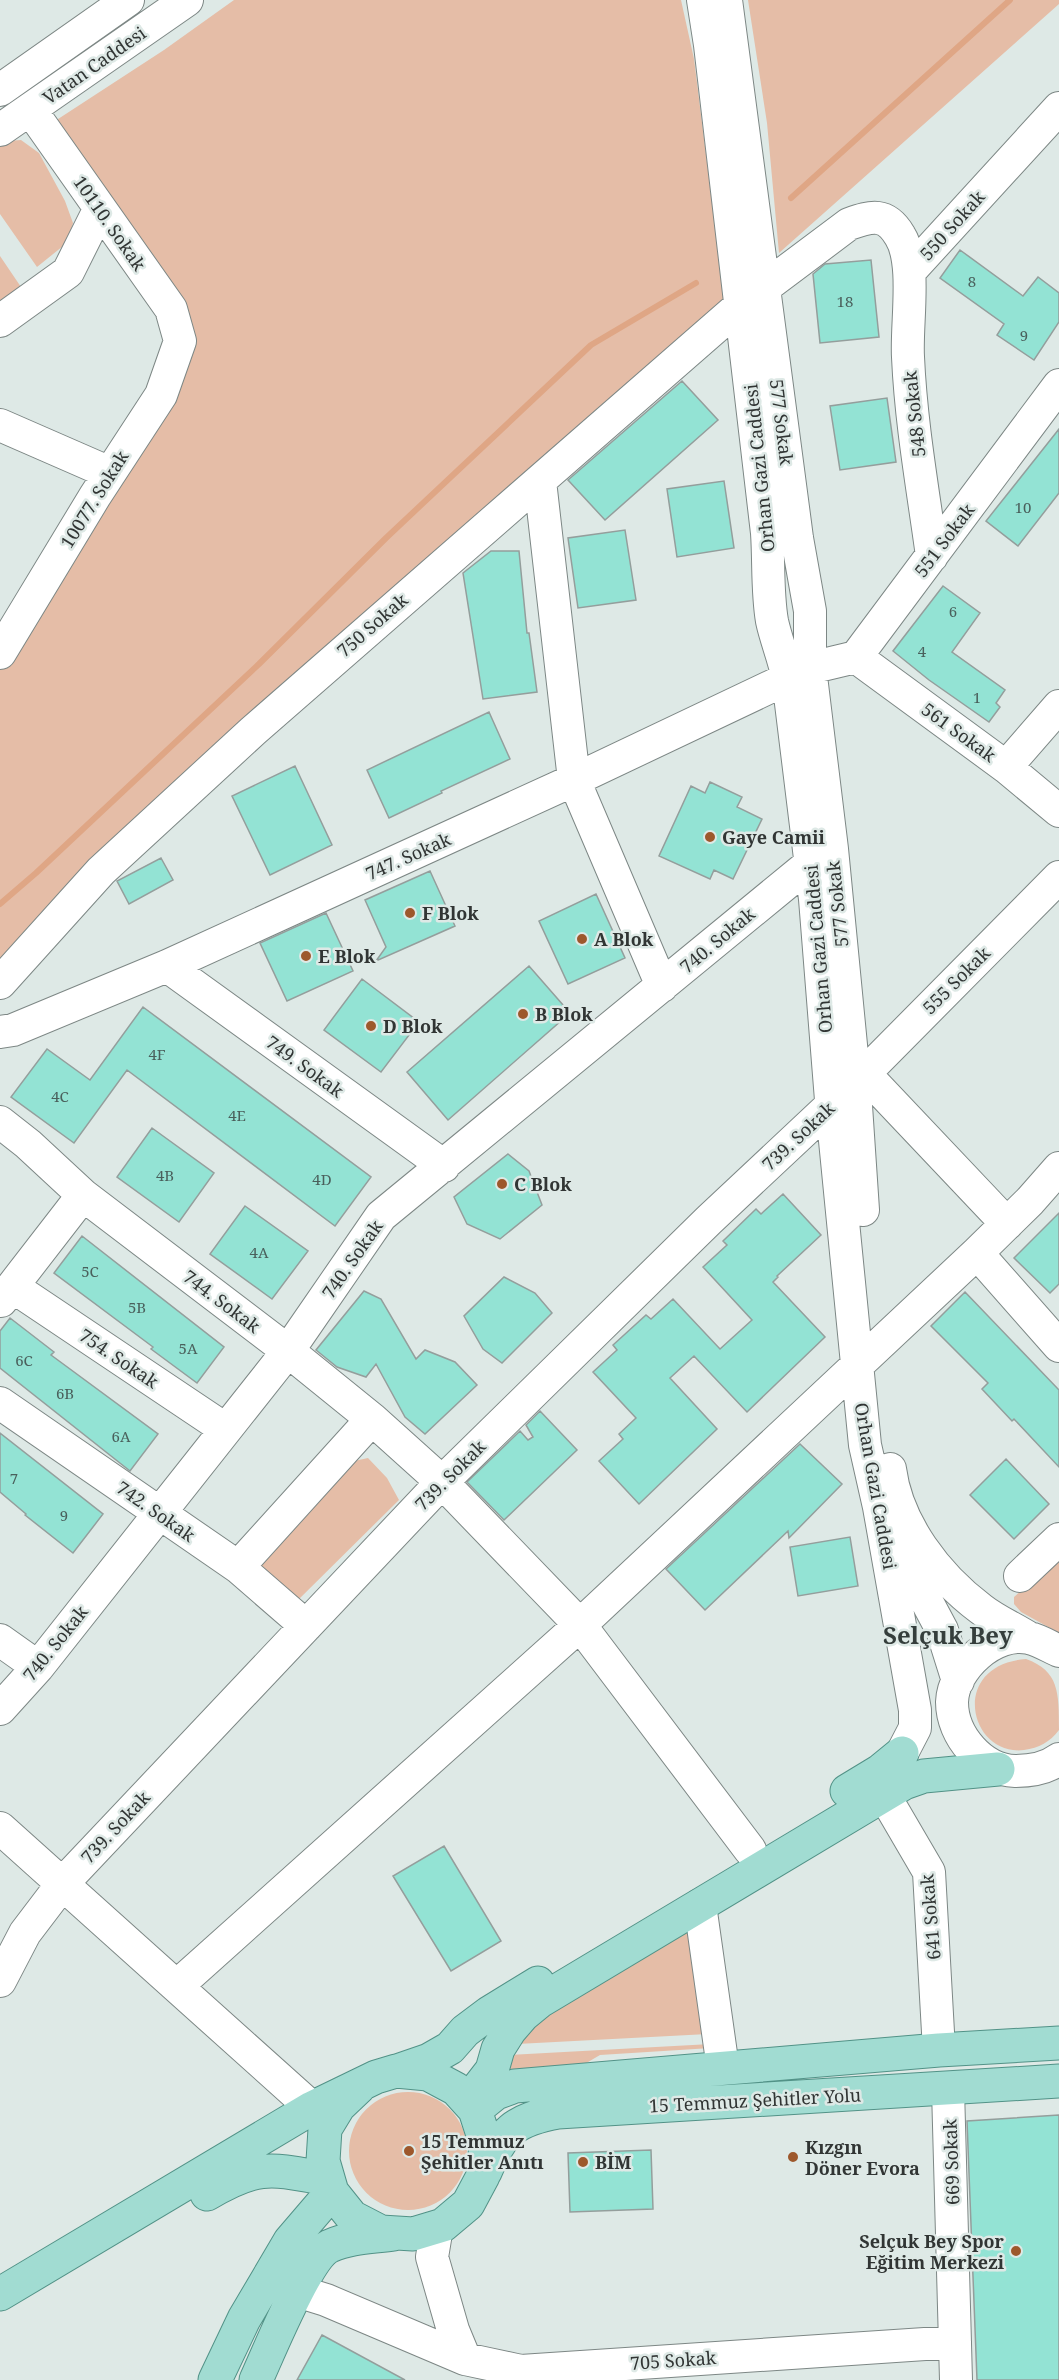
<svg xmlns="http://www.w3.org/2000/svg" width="1059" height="2380" viewBox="0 0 1059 2380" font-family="'Noto Serif',serif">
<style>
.green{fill:#e5bda7}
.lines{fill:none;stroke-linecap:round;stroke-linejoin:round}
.stream{stroke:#dfa685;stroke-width:6}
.building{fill:#93e3d4;stroke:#949e9c;stroke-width:1.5}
.minor-casing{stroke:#7d8785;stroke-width:34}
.major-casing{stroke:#529287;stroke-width:35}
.minor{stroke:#fff;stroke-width:32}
.major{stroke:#a1dcd2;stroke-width:33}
.poi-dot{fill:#9d582c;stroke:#dee9e6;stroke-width:2}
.labels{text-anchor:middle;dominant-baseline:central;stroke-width:5;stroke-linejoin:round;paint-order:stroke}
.number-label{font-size:15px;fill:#4a605c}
.street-label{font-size:18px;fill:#313534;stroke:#dee9e6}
.poi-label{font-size:18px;font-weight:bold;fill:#313534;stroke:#dee9e6;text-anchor:start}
.district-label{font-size:24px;font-weight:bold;fill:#353e3c;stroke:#dee9e6}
</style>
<rect width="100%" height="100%" fill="#dee9e6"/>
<path class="green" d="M234,0H681L694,59L724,298L540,481L0,983V654L180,341L55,121L164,50Z
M748,0H1059V4L779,253L767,123Z
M21,140L39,153L65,201L73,223L68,242L37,267L0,214V147L8,141Z
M0,256L21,287L0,301Z
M368,1458L387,1478L399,1500L294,1604L249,1579L345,1463Z
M1059,1557V1633L1021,1612L1014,1604V1597Z
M1026,1659C1059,1671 1059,1692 1059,1730C1050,1742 1039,1748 1024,1750C969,1757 948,1665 1026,1659Z
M693,1928L708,2034L517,2044L533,2024Z
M711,2044V2048L600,2055L583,2065L508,2074L509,2055Z
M349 2151a59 59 0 1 1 118 0a59 59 0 1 1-118 0Z"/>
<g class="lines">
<path class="stream" d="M791,198L1010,0
M0,904L36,873L259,664L386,538L591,345L696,283"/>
</g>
<path class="building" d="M960,250L1023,296L1038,277L1059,293V322L1034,360L997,335L1004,324L940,278Z
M871,260L879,337L820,343L813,274L825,264Z
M682,381L718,420L605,520L568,480Z
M887,398L896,462L840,470L830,406Z
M1059,429V493L1018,546L986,521Z
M724,481L734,548L677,557L667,489Z
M625,530L636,600L578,608L568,538Z
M491,551H519L527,633H529L537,692L483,699L463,573Z
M943,586L980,613L952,652L1005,690L996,703L1000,707L989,722L929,680L893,651Z
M489,712L510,759L441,791L442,793L389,818L367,770Z
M295,766L332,845L270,875L232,796Z
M710,782L742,797L737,807L762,819L733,879L714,870L710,879L659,856L691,786L705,793Z
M161,858L173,880L129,904L117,881Z
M430,871L455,926L376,961L386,947L365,900Z
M596,894L625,958L568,984L539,921Z
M326,913L353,971L287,1001L260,943Z
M529,966L570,1013L448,1120L407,1072Z
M362,979L419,1022L381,1072L324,1030Z
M143,1007L371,1177L335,1226L127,1070L74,1143L11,1097L47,1049L90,1080Z
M152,1128L214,1173L179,1222L117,1177Z
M508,1154L529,1171L542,1205L500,1239L467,1224L454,1197Z
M783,1194L821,1235L777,1276L778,1277L773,1282L825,1337L747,1412L694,1356L670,1378L717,1429L639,1504L599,1461L623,1439L619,1434L636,1418L593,1372L617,1350L613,1345L646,1315L651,1319L673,1299L720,1349L752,1320L703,1267L727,1245L723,1241L756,1209L761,1214Z
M245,1206L308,1251L272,1299L210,1254Z
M1059,1213V1284L1050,1293L1014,1258Z
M82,1236L224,1347L197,1383L151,1349L153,1347L54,1273Z
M504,1277L535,1293L552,1313L502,1363L483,1349L464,1316Z
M364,1291L381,1299L416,1359L425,1350L455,1362L477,1385L425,1434L405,1417L376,1364L366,1377L337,1367L316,1350Z
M965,1292L1059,1390V1467L1014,1419L1012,1421L982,1389L988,1383L931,1326Z
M10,1318L54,1352L51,1355L158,1434L130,1471L0,1368V1331Z
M540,1411L577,1450L504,1520L467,1482L520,1431L528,1440L533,1437L526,1425Z
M0,1433L103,1514L73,1553L25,1515L26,1514L0,1492Z
M800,1444L842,1484L789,1538L788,1531L705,1610L666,1569Z
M1006,1459L1049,1504L1014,1539L970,1495Z
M850,1537L858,1586L798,1596L790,1547Z
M444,1846L501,1941L451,1971L393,1876Z
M1059,2115V2380H977L967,2121Z
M651,2150L653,2209L570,2212L568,2153Z
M322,2335L405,2380H297Z"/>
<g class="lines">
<g class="minor-casing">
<path id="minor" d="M703,0L710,45L767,533C769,562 767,592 772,621C776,640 784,658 788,679L815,899L831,1100L865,1445L879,1507L915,1710V1728L902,1753
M726,0L797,538L810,611V668L832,849L854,1076L863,1210
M0,90L128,0
M0,130L187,0
M910,271L1059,108
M0,321L68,272L99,210
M0,425L110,473
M540,481L574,780L662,986
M0,653L95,496L161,395L180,341L171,309L30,109
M856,657L1006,767L1059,811
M1006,767L1059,706
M167,966L444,1166
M0,983L101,871L253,731L741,305L849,224C872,216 886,212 900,236C917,263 906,324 908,357C911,424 923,490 932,556
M0,1032L13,1030L167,966L574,780L810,668L856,657L1059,385
M864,1073L1007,1224
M0,1122L28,1144L83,1195L288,1351L372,1419L442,1482L580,1625L750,1850
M977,1253L1059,1346
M13,1287L225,1429
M1,1301L83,1195
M0,1403L238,1567L306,1626
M890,1469C897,1524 937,1576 981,1609C995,1620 1013,1628 1029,1638
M893,1538L942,1630L958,1681
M238,1567L372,1419
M1020,1576L1059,1539
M0,1640L38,1667
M1059,1651C1050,1647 1039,1640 1029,1638C995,1630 953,1668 952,1702C952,1736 982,1770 1015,1771C1031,1771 1046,1769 1059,1759
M0,1709L38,1667L288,1351L381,1216L811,863
M884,1795L929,1872L939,2050
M0,1828L312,2108
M700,1905L723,2068
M0,1981L25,1933L63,1883L442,1482L709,1220L854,1084L1059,877
M177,1986L580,1625L977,1253L1030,1201L1059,1168
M948,2089L956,2380
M437,2227L432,2257L453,2330L465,2359
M297,2291L326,2300L465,2359L521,2371L955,2342"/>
</g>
<g class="major-casing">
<path id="major" d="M847,1791L880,1771L902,1753
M397,2071L429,2060L450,2048L465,2031L489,2013L538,1983
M468,2101L492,2070L498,2049L510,2030L523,2015L540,2001L904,1783L924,1776L998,1769
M475,2110L496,2093L515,2086L939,2050L1059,2043
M485,2172C502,2131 514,2120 558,2112L1059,2081
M207,2194C259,2163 272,2169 328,2179
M0,2294L312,2108L376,2077L396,2071L428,2074L456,2089L475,2110L486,2144L483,2176L468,2204L443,2225L413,2234L381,2232L352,2217L332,2192L323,2161L325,2129L339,2106L359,2087
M215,2380L244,2319L290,2241L332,2192
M256,2380C268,2354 307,2257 330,2246C350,2237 373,2237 394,2234"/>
</g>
<use href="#minor" class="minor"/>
<use href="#major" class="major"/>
</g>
<g class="poi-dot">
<circle cx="710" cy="837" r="6"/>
<circle cx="410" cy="913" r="6"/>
<circle cx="582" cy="939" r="6"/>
<circle cx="306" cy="956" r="6"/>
<circle cx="523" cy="1014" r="6"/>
<circle cx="371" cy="1026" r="6"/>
<circle cx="502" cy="1184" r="6"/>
<circle cx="409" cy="2151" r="6"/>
<circle cx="793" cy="2157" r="6"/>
<circle cx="583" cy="2162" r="6"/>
<circle cx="1016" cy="2251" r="6"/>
</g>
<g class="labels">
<g class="number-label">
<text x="972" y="281">8</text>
<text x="845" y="301">18</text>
<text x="1024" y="335">9</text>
<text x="1023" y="507">10</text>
<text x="953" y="611">6</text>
<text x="922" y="651">4</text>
<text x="977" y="697">1</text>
<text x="157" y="1054">4F</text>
<text x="60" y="1096">4C</text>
<text x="237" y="1115">4E</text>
<text x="165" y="1175">4B</text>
<text x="322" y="1179">4D</text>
<text x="259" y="1252">4A</text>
<text x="90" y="1271">5C</text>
<text x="137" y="1307">5B</text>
<text x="188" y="1348">5A</text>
<text x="24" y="1360">6C</text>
<text x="65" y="1393">6B</text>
<text x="121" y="1436">6A</text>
<text x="14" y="1478">7</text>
<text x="64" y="1515">9</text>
</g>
<g class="street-label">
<text transform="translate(94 65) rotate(-35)">Vatan Caddesi</text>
<text transform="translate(110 223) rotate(55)">10110. Sokak</text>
<text transform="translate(952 225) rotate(-48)">550 Sokak</text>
<text transform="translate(914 414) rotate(-96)">548 Sokak</text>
<text transform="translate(782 422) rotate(83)">577 Sokak</text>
<text transform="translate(759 468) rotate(-96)">Orhan Gazi Caddesi</text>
<text transform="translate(94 499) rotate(-58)">10077. Sokak</text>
<text transform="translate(944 540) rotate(-53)">551 Sokak</text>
<text transform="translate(372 625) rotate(-41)">750 Sokak</text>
<text transform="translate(959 732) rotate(36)">561 Sokak</text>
<text transform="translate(408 856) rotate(-24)">747. Sokak</text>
<text transform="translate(837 904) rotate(-96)">577 Sokak</text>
<text transform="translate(717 940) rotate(-40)">740. Sokak</text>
<text transform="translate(818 949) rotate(-95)">Orhan Gazi Caddesi</text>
<text transform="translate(956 980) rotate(-45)">555 Sokak</text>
<text transform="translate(305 1066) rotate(36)">749. Sokak</text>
<text transform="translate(798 1136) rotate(-43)">739. Sokak</text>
<text transform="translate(352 1259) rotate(-55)">740. Sokak</text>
<text transform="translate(222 1301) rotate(37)">744. Sokak</text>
<text transform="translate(119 1358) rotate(34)">754. Sokak</text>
<text transform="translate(450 1475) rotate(-45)">739. Sokak</text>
<text transform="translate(876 1486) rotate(80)">Orhan Gazi Caddesi</text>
<text transform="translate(156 1511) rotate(35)">742. Sokak</text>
<text transform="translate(55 1643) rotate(-51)">740. Sokak</text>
<text transform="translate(115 1827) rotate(-47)">739. Sokak</text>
<text transform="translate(930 1917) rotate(-95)">641 Sokak</text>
<text transform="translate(755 2100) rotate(-3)">15 Temmuz Şehitler Yolu</text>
<text transform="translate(951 2162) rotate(-92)">669 Sokak</text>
<text transform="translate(673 2360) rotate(-4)">705 Sokak</text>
</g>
<g class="poi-label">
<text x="722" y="837">Gaye Camii</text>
<text x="422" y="913">F Blok</text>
<text x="594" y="939">A Blok</text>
<text x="318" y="956">E Blok</text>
<text x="535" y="1014">B Blok</text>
<text x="383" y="1026">D Blok</text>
<text x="514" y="1184">C Blok</text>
<text x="421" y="2141">15 Temmuz<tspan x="421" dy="21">Şehitler Anıtı</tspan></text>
<text x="805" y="2147">Kızgın<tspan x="805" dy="21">Döner Evora</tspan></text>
<text x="595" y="2162">BİM</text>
<text x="1004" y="2241" text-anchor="end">Selçuk Bey Spor<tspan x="1004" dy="21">Eğitim Merkezi</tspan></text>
</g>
<g class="district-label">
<text x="948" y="1634">Selçuk Bey</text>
</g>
</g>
</svg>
